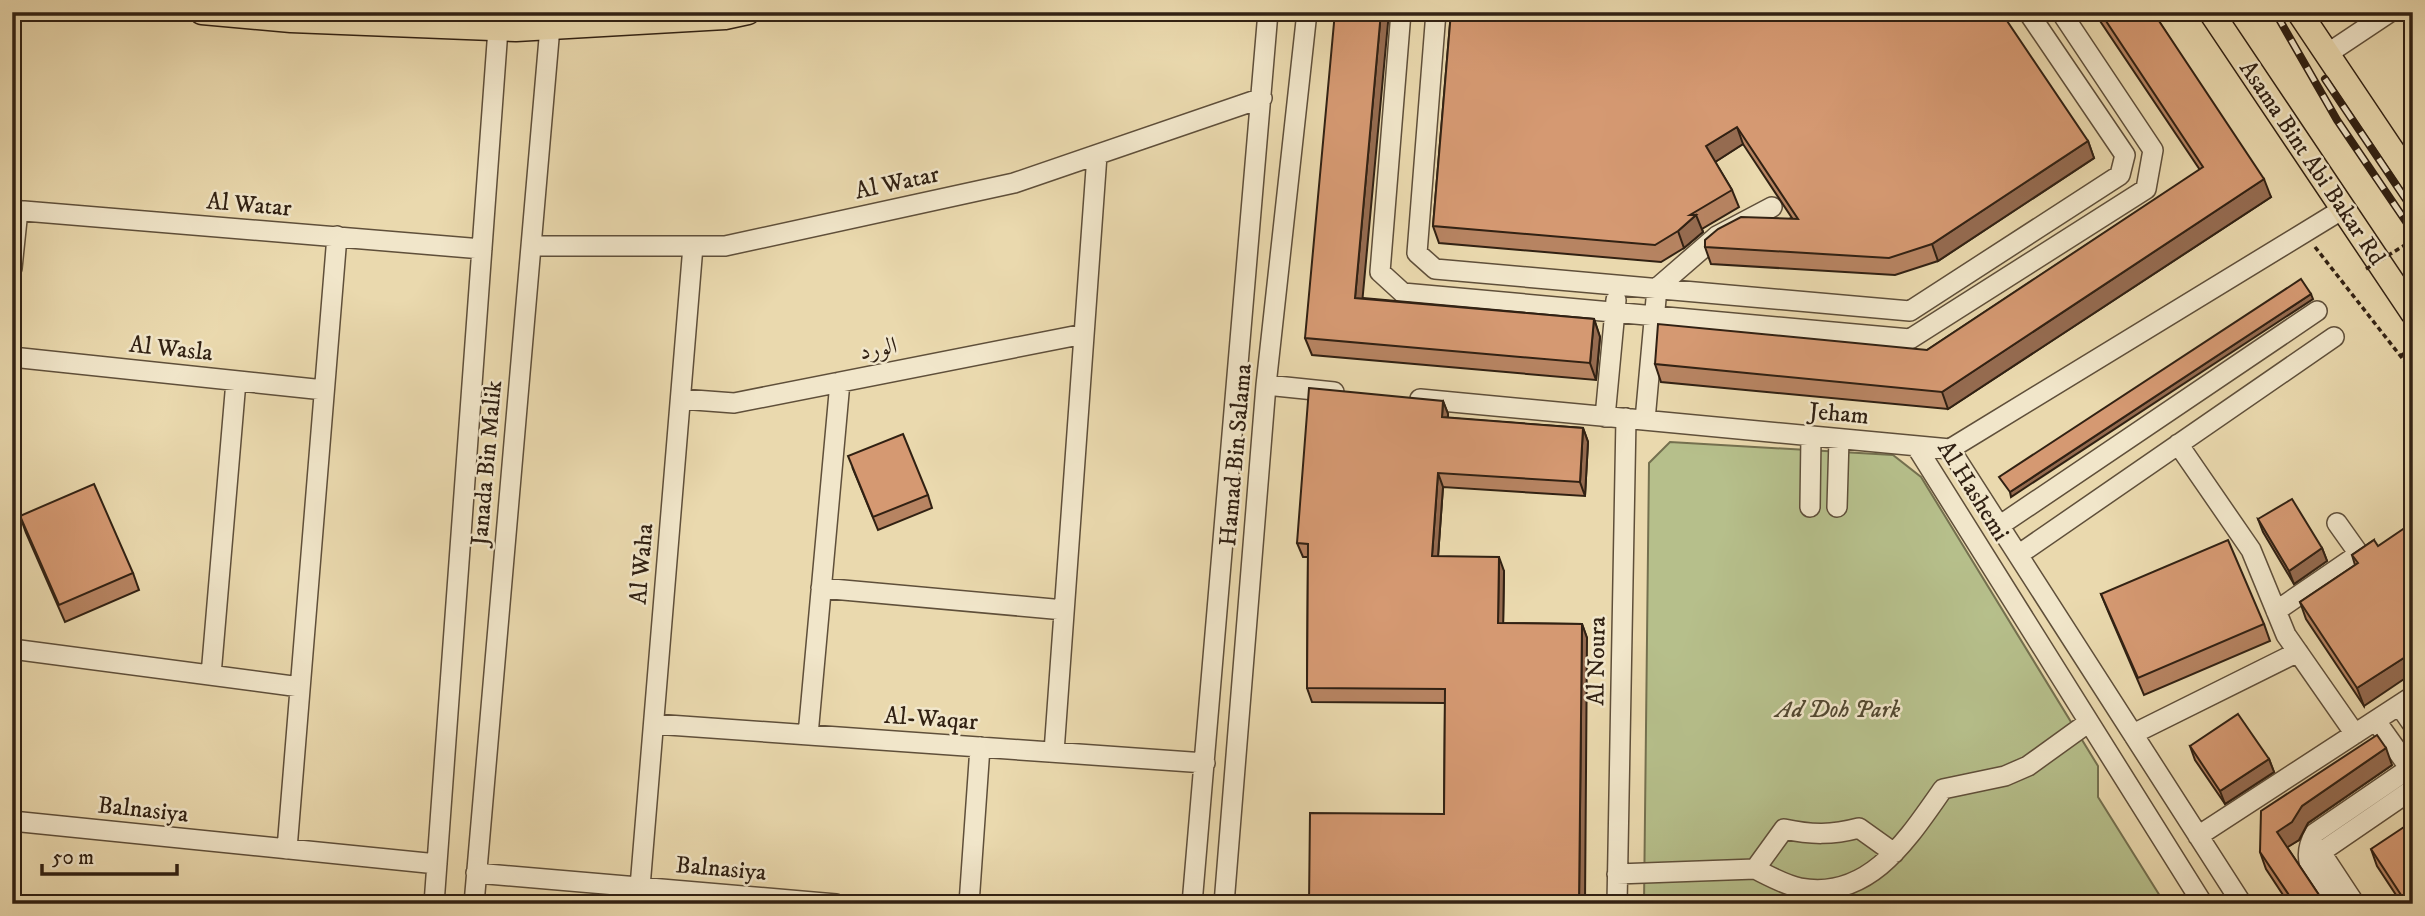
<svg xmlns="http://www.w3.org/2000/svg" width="2425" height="916" viewBox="0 0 2425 916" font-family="'IM FELL DW Pica',Amiri,serif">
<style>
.green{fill:#b6bf8b;stroke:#74704f;stroke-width:2}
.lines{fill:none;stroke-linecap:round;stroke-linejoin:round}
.minor-casing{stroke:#5f4f3a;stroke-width:22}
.major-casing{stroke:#312113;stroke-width:27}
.path{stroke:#312113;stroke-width:3.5;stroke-dasharray:5 3.5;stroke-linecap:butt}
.minor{stroke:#f1e6ca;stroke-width:19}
.major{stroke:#ead9ae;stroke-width:24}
.rail-casing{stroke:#312113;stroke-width:8}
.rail{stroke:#f1e6ca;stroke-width:5;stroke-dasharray:16;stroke-linecap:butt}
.path-bridge{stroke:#312113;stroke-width:3.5;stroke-dasharray:5 3.5;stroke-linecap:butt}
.wall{fill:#b78462;stroke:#312113;stroke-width:2}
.shaded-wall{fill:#956b50;stroke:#312113;stroke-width:2}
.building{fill:#d59972;stroke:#312113;stroke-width:2}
.labels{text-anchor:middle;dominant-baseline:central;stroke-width:5;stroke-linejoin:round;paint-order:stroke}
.street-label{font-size:24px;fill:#312113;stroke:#f1e6ca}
.park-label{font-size:24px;font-style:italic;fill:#524831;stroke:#f1e6ca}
</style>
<rect width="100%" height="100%" fill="#ead9ae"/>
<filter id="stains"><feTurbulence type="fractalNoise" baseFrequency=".00286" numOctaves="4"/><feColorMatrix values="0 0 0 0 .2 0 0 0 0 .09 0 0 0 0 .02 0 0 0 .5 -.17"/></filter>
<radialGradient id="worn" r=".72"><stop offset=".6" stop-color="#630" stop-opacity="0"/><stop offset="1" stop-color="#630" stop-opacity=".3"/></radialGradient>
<path class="green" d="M1670,442L1893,455L1921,477L2098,766V797L2165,904H1644L1649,463Z"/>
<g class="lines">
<g class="minor-casing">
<path id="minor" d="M1401,12L1380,272L1403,293L1910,339L2146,189L2153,150L2061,12
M1436,12L1417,253L1435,269L1910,311L2120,175L2125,155L2028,12
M2327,54L2390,12
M12,210L482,249
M531,246H725L1014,183L1262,98
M12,268L18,210
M12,357L324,390
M1266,385L1334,392
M681,399L734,403L1084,334
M1420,399L1950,449L2343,209
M1605,417L1616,300
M1645,420L1657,288L1717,236L1772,207
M2178,444L2251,550L2286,635L2355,734
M1810,507L1811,436
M1837,507L1839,439
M1999,526L2317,311
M2018,555L2334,337
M821,588L1064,610
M2276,611L2359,554L2337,523
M12,649L300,687
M211,675L236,381
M2399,705L2413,725
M2376,721L2413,773
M654,724L1205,763
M2133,734L2298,652
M808,735L840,382
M1054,752L1097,155
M12,821L437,864
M2198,836L2413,696
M287,849L337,236
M1755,869L1784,829C1812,835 1832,835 1859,828L1894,853
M476,873L836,904
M1617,874L1755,869C1769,876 1785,885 1800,888C1870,901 1909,837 1943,789L2005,776L2028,766L2089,722
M640,887L693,246
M434,904L498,29
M474,904L550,27
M969,904L980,747
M1192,904L1268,12
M1224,904L1266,385L1307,12
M1617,904L1626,418
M2203,904L1916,446L1950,449L2242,904
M2333,904C2317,879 2298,862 2315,833L2413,766
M2355,904L2324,857V850L2413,789"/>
</g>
<g class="major-casing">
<path id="major" d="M202,12L291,20L516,29L725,17L748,12
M2211,12L2413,313
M2299,12L2413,182"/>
</g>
<path class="path" d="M2315,247L2413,372
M2406,333L2413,344
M2400,356L2413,348"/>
<use href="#minor" class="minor"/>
<use href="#major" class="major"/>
<g class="rail-casing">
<path id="rail" d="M2275,12L2337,120L2413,232
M2325,79L2413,210"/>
</g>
<use href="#rail" class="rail"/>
<path class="path-bridge" d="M2366,269L2413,240"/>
</g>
<path class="wall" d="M1451,12L2088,141L2094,158L1938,261L1895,275L1711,264L1705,247L1792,218L1743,144L1715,162L1732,190L1739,207L1702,229L1703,232L1684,248L1661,262L1439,243L1433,226Z
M2094,12H2153L2271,197L1948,409L1661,382L1655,364L1927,350L2200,170Z
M1363,298L1594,319L1600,337L1596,380L1312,355L1305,338Z
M1443,401L1448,414V418L1583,428L1588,442L1585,496L1443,487L1438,557L1504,571L1503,623L1582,624L1587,638L1444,814L1445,703L1312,702L1307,688L1308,557H1303L1297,543Z
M853,469L928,495L932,508L878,530Z
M20,516L133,573L139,590L65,622L26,533Z
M2258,519L2322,548L2327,561L2294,584L2263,532Z
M2374,540L2364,706L2306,619L2300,602L2355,565L2352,555Z
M2101,594L2264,624L2270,641L2144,695L2108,611Z
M2190,746L2269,759L2274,772L2225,804L2195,760Z
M2392,765L2308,823L2299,840L2287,847L2325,904H2289L2266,869L2260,852Z
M2371,849L2413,904H2402L2377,866Z"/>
<path class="shaded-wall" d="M1381,12H1389L1361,315L1355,298Z
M1737,127L1743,144L1712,164L1706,146Z
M2088,141L2094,158L1938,261L1932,244Z
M2264,179L2271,197L1948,409L1942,392Z
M1696,215L1703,232L1684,248L1678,231Z
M2311,294L2313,299L2011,497L2010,492Z
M1594,319L1600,337L1596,380L1590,363Z
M1443,401L1448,414L1447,431L1442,417Z
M1583,428L1588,442L1585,496L1580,482Z
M1438,473L1443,487L1437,570L1432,556Z
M2322,548L2327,561L2294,584L2289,571Z
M1499,557L1504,571L1503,637L1498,623Z
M1582,624L1587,638L1585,904H1579Z
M2413,652V673L2364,706L2357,688Z
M2386,748L2392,765L2308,823L2299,840L2283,850L2277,832L2302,806Z
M2269,759L2274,772L2225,804L2220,791Z"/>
<path class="building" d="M1335,12H1381L1355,298L1594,319L1590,363L1305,338Z
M1451,12H2001L2088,141L1932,244L1889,258L1705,247V240L1718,229L1741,217L1798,219L1737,127L1706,146L1732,190L1690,215H1696L1678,231L1655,245L1433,226Z
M2100,12H2153L2264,179L1942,392L1655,364L1658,324L1927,350L2203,167Z
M2301,279L2311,294L2010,492L1999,477Z
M1309,388L1443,401L1442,417L1583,428L1580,482L1438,473L1432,556L1499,557L1498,623L1582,624L1579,904H1309L1310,813L1444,814L1445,689L1307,688L1308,544L1297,543Z
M903,434L928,495L873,517L848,456Z
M94,484L133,573L59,605L20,516Z
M2292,499L2322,548L2289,571L2258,519Z
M2413,519V652L2357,688L2300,602L2358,563L2352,555L2374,540L2378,546L2412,523Z
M2228,540L2264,624L2138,678L2101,594Z
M2238,714L2269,759L2220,791L2190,746Z
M2377,735L2386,748L2302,806L2292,822L2277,832L2325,904H2295L2260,852L2261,811Z
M2413,821V904H2407L2371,849Z"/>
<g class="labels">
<g class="street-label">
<text transform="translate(2312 163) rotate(56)">Asama Bint Abi Bakar Rd</text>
<text transform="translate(897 183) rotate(-12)">Al Watar</text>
<text transform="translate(249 205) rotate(5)">Al Watar</text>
<text transform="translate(171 349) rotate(6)">Al Wasla</text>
<text transform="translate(878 349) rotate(-11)">الورد</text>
<text transform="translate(1839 414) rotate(5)">Jeham</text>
<text transform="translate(1236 455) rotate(-85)">Hamad Bin Salama</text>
<text transform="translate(487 463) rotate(-85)">Janada Bin Malik</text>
<text transform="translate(1973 491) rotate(58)">Al Hashemi</text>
<text transform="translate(642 564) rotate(-85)">Al Waha</text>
<text transform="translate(1597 661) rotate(-89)">Al Noura</text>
<text transform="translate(931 719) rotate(4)">Al-Waqar</text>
<text transform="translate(143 810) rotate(6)">Balnasiya</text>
<text transform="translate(721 869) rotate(5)">Balnasiya</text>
</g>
<g class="park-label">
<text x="1838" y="710">Ad Doh Park</text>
</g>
</g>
<rect width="2425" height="916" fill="none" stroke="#ead9ae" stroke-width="42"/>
<rect x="14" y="14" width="2397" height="888" fill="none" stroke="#312113" stroke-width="3.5"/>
<rect x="21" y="21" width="2383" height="874" fill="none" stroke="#312113" stroke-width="2"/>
<path d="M42 864v10h135v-10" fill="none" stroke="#312113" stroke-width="3.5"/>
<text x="52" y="864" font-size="21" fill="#312113" stroke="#f1e6ca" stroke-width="5" paint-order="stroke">50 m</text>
<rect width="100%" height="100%" filter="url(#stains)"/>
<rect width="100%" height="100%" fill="url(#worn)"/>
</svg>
